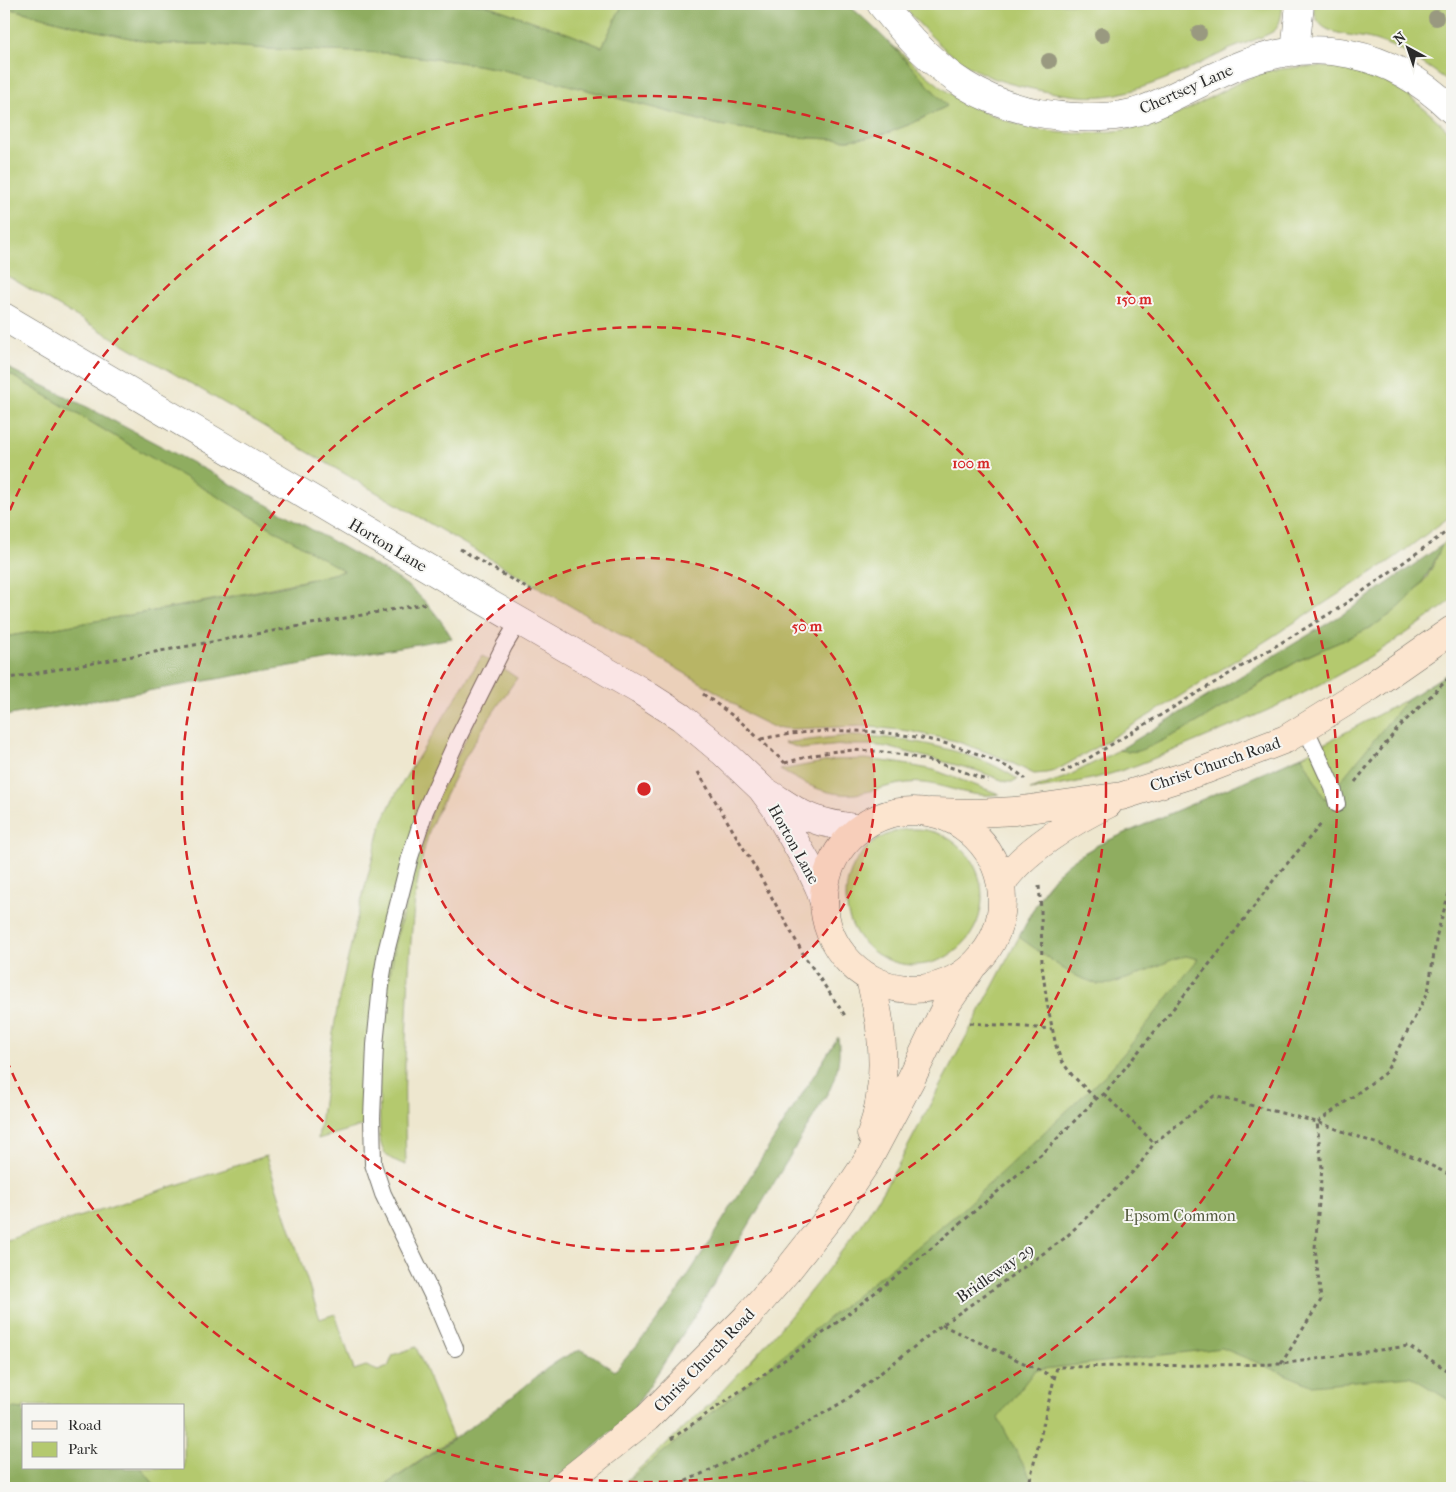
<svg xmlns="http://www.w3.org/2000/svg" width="1456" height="1492" viewBox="0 0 1456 1492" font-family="'IM FELL French Canon',serif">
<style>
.green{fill:#b4c96e;stroke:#707a4c}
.forest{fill:#8fad61;stroke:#5d6c46}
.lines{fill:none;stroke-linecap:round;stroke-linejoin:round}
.service-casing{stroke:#6f6d64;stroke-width:18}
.minor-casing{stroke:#6f6d64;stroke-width:29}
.tertiary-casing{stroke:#6f6d64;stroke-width:29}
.secondary-casing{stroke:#6f6d64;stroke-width:29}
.path{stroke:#6f6d64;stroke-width:3;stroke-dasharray:4 4;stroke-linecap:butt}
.service{stroke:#fff;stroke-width:16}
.minor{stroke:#fff;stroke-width:28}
.tertiary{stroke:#fff;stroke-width:28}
.secondary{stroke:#fce5cf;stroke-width:28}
.tree{fill:#999980}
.ring{fill:none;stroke:#d62828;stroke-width:2.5;stroke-dasharray:9 6}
.labels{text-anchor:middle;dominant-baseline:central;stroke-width:4;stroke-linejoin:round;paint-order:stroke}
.street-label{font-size:16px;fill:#2b2b2b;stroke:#f6f6f2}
.park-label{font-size:16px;fill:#545a3f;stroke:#f6f6f2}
.centre{fill:#d62828;stroke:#f6f6f2;stroke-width:2.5}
.ring-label{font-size:15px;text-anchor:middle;font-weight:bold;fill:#d62828;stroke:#f6f6f2;stroke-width:4;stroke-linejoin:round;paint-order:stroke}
</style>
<rect width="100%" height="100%" fill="#f6f6f2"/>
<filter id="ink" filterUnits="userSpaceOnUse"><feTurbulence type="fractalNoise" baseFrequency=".02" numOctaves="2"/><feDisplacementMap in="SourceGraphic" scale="10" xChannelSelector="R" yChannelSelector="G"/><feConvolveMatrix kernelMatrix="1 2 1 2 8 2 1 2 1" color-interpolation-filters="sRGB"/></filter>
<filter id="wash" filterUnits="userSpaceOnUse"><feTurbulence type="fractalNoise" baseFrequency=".0096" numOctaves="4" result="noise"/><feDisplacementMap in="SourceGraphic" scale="20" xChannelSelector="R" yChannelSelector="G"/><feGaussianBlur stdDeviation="1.12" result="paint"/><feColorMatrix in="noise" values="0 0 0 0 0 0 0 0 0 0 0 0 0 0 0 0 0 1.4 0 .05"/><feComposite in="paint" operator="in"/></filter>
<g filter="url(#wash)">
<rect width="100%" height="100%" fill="#eee7cf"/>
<path class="green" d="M483,4H623L602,47L567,33Z
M902,4H1283C1282,12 1281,22 1276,29C1270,36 1235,46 1224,52C1190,69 1142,92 1104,96C1083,98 1063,94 1043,91C1018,86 994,81 972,68C945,53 921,27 902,4Z
M1313,4H1452V84C1428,66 1404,49 1375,40C1362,36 1337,35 1327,29C1317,24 1314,14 1313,4Z
M4,7L93,30L158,44H206L268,49L387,53L459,62L494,68L561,83L714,124L796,137L848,140L866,138L890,132L913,123L947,106L891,44C913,63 934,83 958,99C969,106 981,111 992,115C1007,121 1021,126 1035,129C1070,137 1118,133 1152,124C1184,115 1211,95 1241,82C1250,78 1259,73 1269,71C1303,65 1344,64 1377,77C1404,89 1431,114 1452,134V515L1393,559L1163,707L1078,758L1055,771L1046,773L1034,774L1002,758L956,741L909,731L863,726L791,729L773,727L751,716L725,697L637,645L4,274Z
M4,371L345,571C232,599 118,617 4,637Z
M1452,536V600C1375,660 1298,699 1208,736C1184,746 1161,756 1137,765C1103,778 1067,785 1030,790L1066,777L1119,750L1135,751L1181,731L1206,717L1298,661L1323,649L1349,638L1390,615L1415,591L1427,577L1434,564L1442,545Z
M482,656L490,660L416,822L365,1125L318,1139L329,1058L339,997L359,910L382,822L393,799L407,775Z
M501,667L517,678C493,712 470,746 451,784C444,798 436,813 430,829C415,875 412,924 409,971C408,1002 406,1032 405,1063C404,1097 405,1131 406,1165C390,1159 383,1157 380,1139L379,1071L390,961L432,808Z
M1452,671V1488H618L711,1403L755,1356L788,1319L825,1273L862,1224L897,1167L1045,888C1061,868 1076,857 1098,845L1302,756L1407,699Z
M843,736C891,735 946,745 991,764C1000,768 1009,774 1018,779L1012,782H1007L975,770L887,747L870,745H841L803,749L784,743Z
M866,759L898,763L934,770L999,794C972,799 950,786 924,783C900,780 878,791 855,794C828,797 803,783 780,770L835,760Z
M846 897a68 68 0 1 1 136 0a68 68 0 1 1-136 0Z
M266,1156L320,1319L335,1314L354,1370L366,1366L378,1371L388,1367L393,1355L416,1347L453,1438L381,1488H157L141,1468H184V1406H24V1409L4,1410V1241Z"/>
<path class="forest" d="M4,4H483L567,33L602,47L623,4H847C884,34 915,71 947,106L913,123L890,132L866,138L848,140L796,137L714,124L561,83L494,68L459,62L387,53L268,49L206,44H158L93,30L4,7Z
M4,366L89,408L208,471L392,575C419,592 436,611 452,638L4,716V637L205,602L281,587L344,571L4,371Z
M1442,545C1431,572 1415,596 1391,614C1364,635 1330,644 1300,660C1257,683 1219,712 1176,734C1163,740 1151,747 1138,751C1131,752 1125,751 1119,750L1348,611Z
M1452,671V1402L1410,1376L1311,1385L1222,1348L1035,1370L998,1418L1036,1488H619L957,1214L1105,1075L1125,1052L1198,959L1186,956L1174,959L1132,977L1110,984H1097L1076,976L1062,968L1019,937C1033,911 1045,881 1069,863C1078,856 1088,851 1098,845L1302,756L1325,800L1407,699Z
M838,1037C841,1056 838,1071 830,1089L694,1317L636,1406L626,1419L547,1488H381C424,1459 468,1430 509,1399C532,1382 554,1358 581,1350L592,1355L615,1371L653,1326L675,1296Z
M15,1408L24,1409V1468H141L157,1488H4V1410Z"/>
</g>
<g filter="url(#ink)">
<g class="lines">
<g class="service-casing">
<path id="service" d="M1305,727L1333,788L1337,804
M455,1348L435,1301L383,1194L373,1164L372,1118L375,1045L382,976L386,952L410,857L425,811L458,738L504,646L519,621"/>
</g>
<g class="minor-casing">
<path id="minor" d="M881,4C936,73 984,113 1076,117C1095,118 1117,117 1136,112C1149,108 1162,102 1174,96C1194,86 1213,77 1233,68C1313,34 1390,50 1452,110
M1295,52L1300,4"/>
</g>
<g class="tertiary-casing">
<path id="tertiary" d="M4,317L474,595L639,690L681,717L724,753L761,788L775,807L810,868L819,887L824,902
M768,793C781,801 793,810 806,816C823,824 842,826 860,829"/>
</g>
<g class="secondary-casing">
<path id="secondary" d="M824 900a89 89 0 1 1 178 0a89 89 0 1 1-178 0Z
M930,812L977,813L1015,811L1122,796L1205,770L1286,739L1370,687L1452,630
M1001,885C1020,853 1074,820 1108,804
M870,979C884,1030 889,1084 871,1134
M559,1488L647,1418L746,1318L787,1271L832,1214L868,1160L911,1079L948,1002L972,967"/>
</g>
<path class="path" d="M460,549L533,592
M4,679L429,603
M703,694L740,721L785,763
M761,739C833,724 925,729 992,760C1003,765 1017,770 1025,779
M785,763C802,758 820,753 838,751C889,747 941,762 988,781
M698,772L756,869L805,957L846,1017
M1061,773L1084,761L1339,608L1452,528
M1355,782L1399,727L1452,675
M1039,886L1041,909L1042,965L1047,1003L1056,1046L1061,1060L1072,1075L1096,1099
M970,1023L1052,1029
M1104,1094L1154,1143
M1318,1122L1386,1072L1428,992L1437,934L1452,883
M942,1325L1054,1377
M1281,1364L1321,1300L1315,1248L1322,1168L1317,1122
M671,1439L826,1331L928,1251L1045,1151L1096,1099L1104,1094L1224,946L1279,873L1323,822
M671,1488L790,1433L846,1400L942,1325L1065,1238L1138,1167L1154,1143L1214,1096L1317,1122L1414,1157L1452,1176
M1028,1488L1057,1367L1281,1364L1408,1346L1452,1373"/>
<use href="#service" class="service"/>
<use href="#minor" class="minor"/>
<use href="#tertiary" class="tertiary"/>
<use href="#secondary" class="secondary"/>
</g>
<g class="tree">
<circle cx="1436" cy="18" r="8"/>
<circle cx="1199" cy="33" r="8"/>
<circle cx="1102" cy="35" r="8"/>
<circle cx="1049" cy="61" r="8"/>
</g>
</g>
<circle cx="644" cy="789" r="231" fill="#d62828" fill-opacity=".12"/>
<g class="ring">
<circle cx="644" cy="789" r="231"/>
<circle cx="644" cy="789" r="462"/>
<path d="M4 524A693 693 0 1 1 4 1054"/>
</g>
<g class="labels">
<g class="street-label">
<text transform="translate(1186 89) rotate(-24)">Chertsey Lane</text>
<text transform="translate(388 545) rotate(31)">Horton Lane</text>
<text transform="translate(1215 764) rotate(-19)">Christ Church Road</text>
<text transform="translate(794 844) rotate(61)">Horton Lane</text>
<text transform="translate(995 1273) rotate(-35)">Bridleway 29</text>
<text transform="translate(704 1360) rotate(-46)">Christ Church Road</text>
</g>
<g class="park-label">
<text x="1180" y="1215">Epsom Common</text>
</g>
</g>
<circle cx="644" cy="789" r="8" class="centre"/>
<g class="ring-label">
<text x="1134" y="304">150 m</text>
<text x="971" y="468">100 m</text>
<text x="807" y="631">50 m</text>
</g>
<rect width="1456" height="1492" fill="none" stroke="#f6f6f2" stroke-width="20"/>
<rect x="22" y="1404" width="162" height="65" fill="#f6f6f2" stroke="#a5a5a2"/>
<rect x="32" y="1421" width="25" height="8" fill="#fce5cf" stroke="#a5a5a2"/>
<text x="68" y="1430" font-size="15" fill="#2b2b2b">Road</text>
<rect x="32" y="1442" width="25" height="15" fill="#b4c96e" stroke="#a5a5a2"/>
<text x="68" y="1454" font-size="15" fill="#2b2b2b">Park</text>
<g transform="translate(1408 48) rotate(320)" stroke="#f6f6f2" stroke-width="4" paint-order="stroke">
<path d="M0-4L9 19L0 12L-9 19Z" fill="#2b2b2b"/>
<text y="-8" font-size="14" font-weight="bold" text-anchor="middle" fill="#2b2b2b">N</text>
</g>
</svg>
